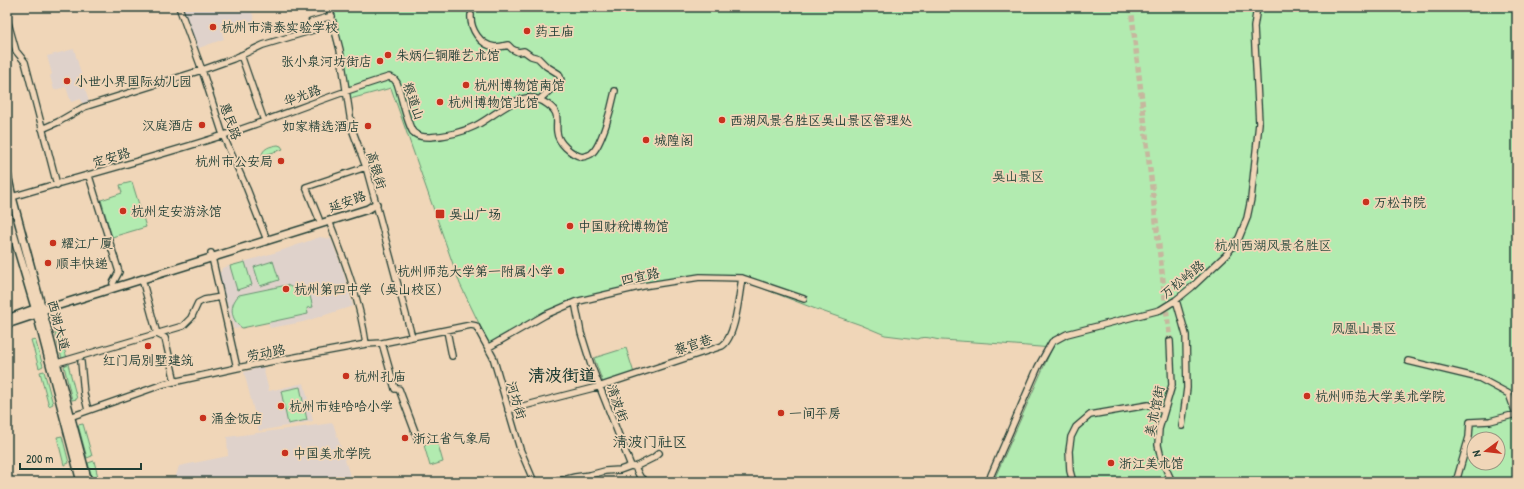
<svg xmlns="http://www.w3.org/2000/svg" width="1524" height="489" viewBox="0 0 1524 489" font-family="'Patrick Hand','LXGW WenKai TC',sans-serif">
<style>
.built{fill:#dfd2cb}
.green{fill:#b2ebb0;stroke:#689472;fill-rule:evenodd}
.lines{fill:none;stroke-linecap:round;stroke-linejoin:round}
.minor-tunnel{stroke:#c6b79e;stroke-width:5.5;stroke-dasharray:5.5 3;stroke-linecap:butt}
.minor-casing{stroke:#1f3d34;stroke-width:8}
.major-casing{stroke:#1f3d34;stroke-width:10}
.minor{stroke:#f0d6b8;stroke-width:5.5}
.major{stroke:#f0d6b8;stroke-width:7}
.poi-dot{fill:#c8321e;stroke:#f0d6b8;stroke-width:1.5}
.labels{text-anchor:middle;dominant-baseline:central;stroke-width:3.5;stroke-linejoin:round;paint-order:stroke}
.poi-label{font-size:13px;fill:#1f3d34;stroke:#f0d6b8;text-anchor:start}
.street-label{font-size:13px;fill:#1f3d34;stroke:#f0d6b8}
.park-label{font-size:13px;fill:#2e4e40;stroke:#f0d6b8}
.quarter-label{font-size:15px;fill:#1f3d34;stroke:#f0d6b8}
.district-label{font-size:17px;font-weight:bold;fill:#1f3d34;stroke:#f0d6b8}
</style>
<rect width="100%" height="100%" fill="#f0d6b8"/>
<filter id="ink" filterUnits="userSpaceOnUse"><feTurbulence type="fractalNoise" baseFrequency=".025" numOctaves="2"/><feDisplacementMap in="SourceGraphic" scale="8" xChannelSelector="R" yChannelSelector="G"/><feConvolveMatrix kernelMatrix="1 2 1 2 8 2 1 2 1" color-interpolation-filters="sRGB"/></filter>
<g filter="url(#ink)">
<path class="built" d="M181,7H250L255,21L222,33L224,39L196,49Z
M74,49L89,102L83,104L81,99L71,102L66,87L54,90L50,76L52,74L47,56Z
M320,237L331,239L342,268L353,306L303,322L270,328L268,323L234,329L218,272H221L222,268L277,252Z
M263,367L269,391L304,383L313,421L259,431L244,372Z
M333,423L352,482H174L179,466L228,456L227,437Z"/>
<path class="green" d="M325,7H1517V482H993L1052,348C1015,345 979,342 942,340C934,340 926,335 918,339L885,335L861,325L813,308L734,277L680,279L558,308L494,345L488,342L460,284L391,88L350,99ZM1474,439H1498V463H1474Z
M278,145L281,146L283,149L262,156C262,148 271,146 278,145Z
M132,182L146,227L112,237L101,200L122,193L120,185Z
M273,261L279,280L260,286L254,267Z
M245,262L252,285L237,290L230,266Z
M287,285L299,291L308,289L313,307L307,308L308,314L242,328C230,319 229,305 239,295Z
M59,332L67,358L62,359L55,333Z
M35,339L43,366L39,368L31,340Z
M626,348L634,373L603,383L594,358Z
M68,364L77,399L72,400L64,366Z
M44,371L53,404L49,406L40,372Z
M300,387L307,420L288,424L281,391Z
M83,424L92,456L87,458L78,425Z
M62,436L69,463L64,465L57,437Z
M437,441L443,462L430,466L424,445Z
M94,461L99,481L93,482L88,463Z"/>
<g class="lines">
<path class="minor-tunnel" d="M1131,7L1170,341"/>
<g class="minor-casing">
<path id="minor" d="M179,7L202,70L223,135L247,189L267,240
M329,7L340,50L352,129L366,167L412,337
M471,15C470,29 480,45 495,47C499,47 504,46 508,45L512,49L518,52L524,51L531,56L538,58L546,66L559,74L561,80L539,100
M7,19L16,51L25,62L57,185
M241,55L264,121
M42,129L58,122L84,107L202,70L233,59L263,45L313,30L311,22L332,16
M89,176L119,272L113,283
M7,203L12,197C82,176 153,158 224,135C279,117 333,94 389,77L394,79L397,83C401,94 407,124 413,132C418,137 424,137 430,137C445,136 461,133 475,126C492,118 518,92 537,99C543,101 554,107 556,114C558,119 556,126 557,132C558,143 571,154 582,157C585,156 588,156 591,154C602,146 612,105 615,91
M319,219L306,187L366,167
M329,221C345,261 360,301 366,344
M211,253L237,368
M142,279L157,334L165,338L175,382
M1176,300L1186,335L1187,388L1182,426
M575,302L581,333L591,365L631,466L635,467L640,477L646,482
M447,331L452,356
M1170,341L1172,385L1159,429L1158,445L1161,458L1172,482
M382,343L395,389H399L417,437
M489,347L545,315L575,302L643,286L700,277L742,278L804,299
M1408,361L1479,378L1509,394L1516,414L1490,421L1470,422L1469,437L1456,482
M81,362L84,394L88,410
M57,363L183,326L191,318L198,303L204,300L221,297
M508,410L601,386L722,346C736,337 739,294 742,278
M67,418L164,384L237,368L366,344L382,343L471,325L476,326L493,357L520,449L534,482
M635,467L653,458L659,453
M555,482L575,477L590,475L605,471L620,470L631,466
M989,482L991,475L1038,367L1052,342L1067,334L1160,310L1176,300L1192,287L1226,255L1239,238L1247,218L1251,199L1259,123L1254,27L1257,7
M1073,482L1070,471L1069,451L1071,437L1076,427L1090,415L1148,405L1164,411"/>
</g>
<g class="major-casing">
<path id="major" d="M7,174L12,197L88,482
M7,213L37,314L81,482
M7,319L43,306
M7,324L37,314L43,310L368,209L376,204"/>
</g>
<use href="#minor" class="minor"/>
<use href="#major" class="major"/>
</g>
</g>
<g class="poi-dot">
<circle cx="213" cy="27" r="4"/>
<circle cx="527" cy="31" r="4"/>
<circle cx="388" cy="55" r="4"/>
<circle cx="380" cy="61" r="4"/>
<circle cx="67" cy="81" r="4"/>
<circle cx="466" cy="85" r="4"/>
<circle cx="440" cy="102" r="4"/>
<circle cx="722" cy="120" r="4"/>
<circle cx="202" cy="125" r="4"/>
<circle cx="368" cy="126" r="4"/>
<circle cx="646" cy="140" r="4"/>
<circle cx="281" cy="161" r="4"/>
<circle cx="1366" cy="202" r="4"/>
<circle cx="123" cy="211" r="4"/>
<rect x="435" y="209" width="10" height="10" rx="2"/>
<circle cx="570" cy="226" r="4"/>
<circle cx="53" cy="243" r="4"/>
<circle cx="48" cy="263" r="4"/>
<circle cx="561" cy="271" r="4"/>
<circle cx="286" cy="289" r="4"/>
<circle cx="148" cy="346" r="4"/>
<circle cx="346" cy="376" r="4"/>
<circle cx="1307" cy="396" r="4"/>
<circle cx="281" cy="406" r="4"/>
<circle cx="781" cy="413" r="4"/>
<circle cx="203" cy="418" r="4"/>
<circle cx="405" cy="438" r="4"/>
<circle cx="285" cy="453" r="4"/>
<circle cx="1111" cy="463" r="4"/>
</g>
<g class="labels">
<g class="poi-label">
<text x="221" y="27">杭州市清泰实验学校</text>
<text x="535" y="31">药王庙</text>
<text x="396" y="55">朱炳仁铜雕艺术馆</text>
<text x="372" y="61" text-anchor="end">张小泉河坊街店</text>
<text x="75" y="81">小世小界国际幼儿园</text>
<text x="474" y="85">杭州博物馆南馆</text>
<text x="448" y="102">杭州博物馆北馆</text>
<text x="730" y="120">西湖风景名胜区吴山景区管理处</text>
<text x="194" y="125" text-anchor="end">汉庭酒店</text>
<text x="360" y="126" text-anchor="end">如家精选酒店</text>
<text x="654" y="140">城隍阁</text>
<text x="273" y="161" text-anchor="end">杭州市公安局</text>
<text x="1374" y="202">万松书院</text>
<text x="131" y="211">杭州定安游泳馆</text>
<text x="449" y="214">吴山广场</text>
<text x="578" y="226">中国财税博物馆</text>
<text x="61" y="243">耀江广厦</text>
<text x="56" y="263">顺丰快递</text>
<text x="553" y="271" text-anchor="end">杭州师范大学第一附属小学</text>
<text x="294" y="289">杭州第四中学（吴山校区）</text>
<text x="148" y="360" text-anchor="middle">红门局别墅建筑</text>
<text x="354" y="376">杭州孔庙</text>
<text x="1315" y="396">杭州师范大学美术学院</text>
<text x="289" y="406">杭州市娃哈哈小学</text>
<text x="789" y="413">一间平房</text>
<text x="211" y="418">涌金饭店</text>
<text x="413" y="438">浙江省气象局</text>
<text x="293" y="453">中国美术学院</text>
<text x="1119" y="463">浙江美术馆</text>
</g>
<g class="street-label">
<text transform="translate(302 95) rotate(-20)">华光路</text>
<text transform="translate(414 101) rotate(71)">粮道山</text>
<text transform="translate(231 121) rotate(70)">惠民路</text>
<text transform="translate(111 157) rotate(-17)">定安路</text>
<text transform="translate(377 170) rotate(73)">高银街</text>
<text transform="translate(347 201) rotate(-20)">延安路</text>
<text transform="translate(640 276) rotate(-12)">四宜路</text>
<text transform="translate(1182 279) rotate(-39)">万松岭路</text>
<text transform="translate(59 325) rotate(75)">西湖大道</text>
<text transform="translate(693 344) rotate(-18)">蔡官巷</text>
<text transform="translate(266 352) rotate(-11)">劳动路</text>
<text transform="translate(517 400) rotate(73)">河坊街</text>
<text transform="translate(618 403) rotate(70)">清波街</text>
<text transform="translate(1154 411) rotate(-78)">美术馆街</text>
</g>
<g class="park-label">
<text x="1018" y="176">吴山景区</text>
<text x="1273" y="245">杭州西湖风景名胜区</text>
<text x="1364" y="328">凤凰山景区</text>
</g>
<g class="quarter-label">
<text x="650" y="441">清波门社区</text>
</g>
<g class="district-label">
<text x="562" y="374">清波街道</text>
</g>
</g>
<rect width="1524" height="489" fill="none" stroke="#f0d6b8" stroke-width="24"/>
<rect x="12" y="12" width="1500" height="465" fill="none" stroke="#1f3d34" stroke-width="1.5" filter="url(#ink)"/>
<g transform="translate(1486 451) rotate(255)"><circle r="19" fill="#f0d6b8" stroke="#9c9983"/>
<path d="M0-3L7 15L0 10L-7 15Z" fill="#c8321e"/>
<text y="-6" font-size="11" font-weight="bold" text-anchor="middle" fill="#1f3d34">N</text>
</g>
<path d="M20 463v6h121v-6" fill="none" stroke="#1f3d34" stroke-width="2"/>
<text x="26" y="463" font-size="12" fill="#1f3d34" stroke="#f0d6b8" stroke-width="3" paint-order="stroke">200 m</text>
</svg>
